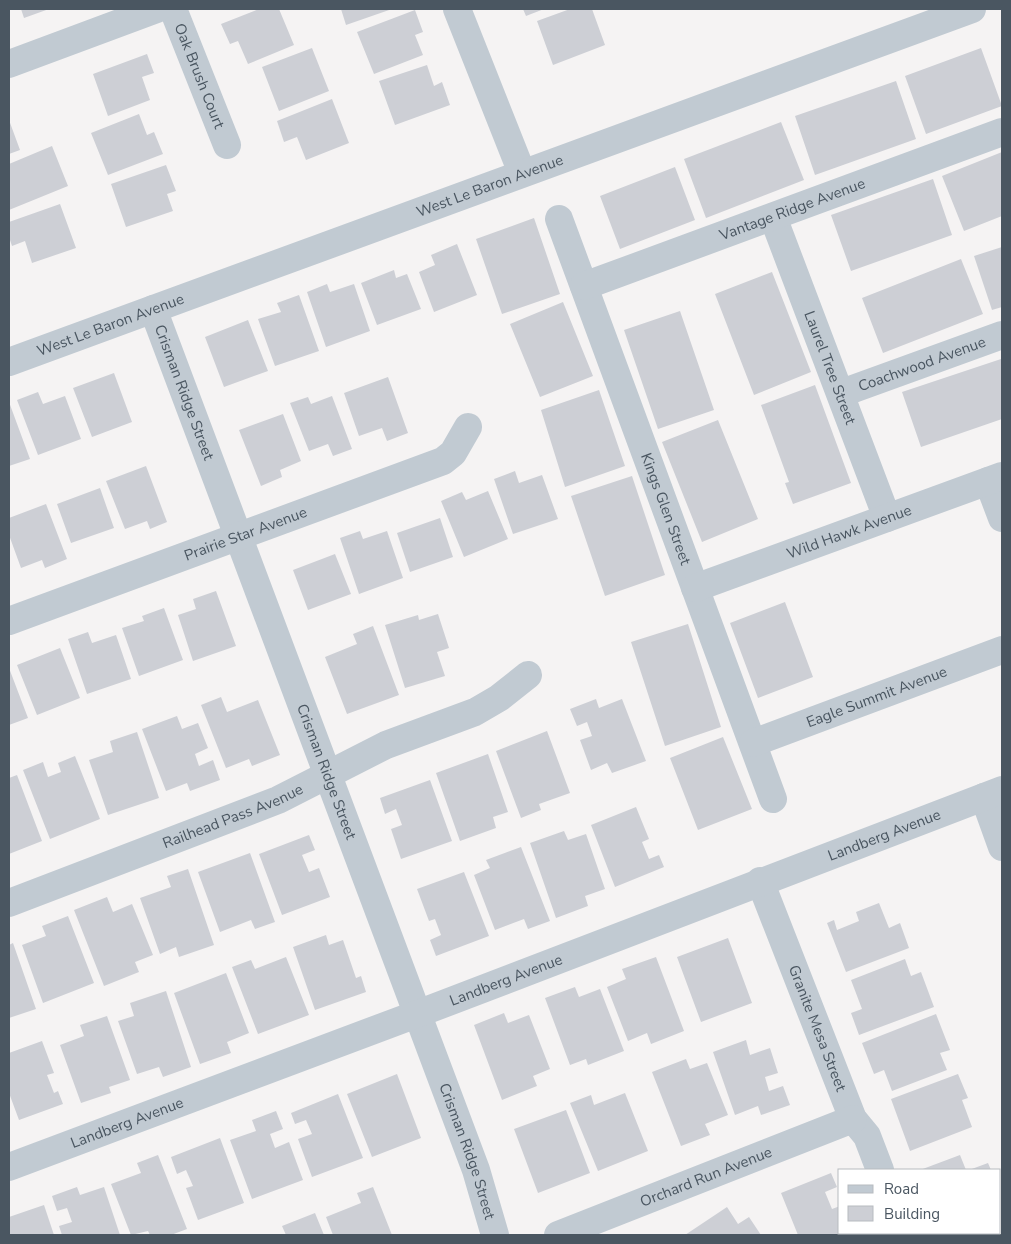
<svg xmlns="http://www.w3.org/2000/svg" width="1011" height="1244" viewBox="0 0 1011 1244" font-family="'Nunito Sans',sans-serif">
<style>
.building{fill:#cdcfd5}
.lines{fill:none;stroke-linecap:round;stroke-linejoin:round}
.minor{stroke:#c1cad2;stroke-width:28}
.labels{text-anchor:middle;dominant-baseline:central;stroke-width:4;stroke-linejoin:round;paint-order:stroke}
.street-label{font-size:15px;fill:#4a5661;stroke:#fff}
</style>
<rect width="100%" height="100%" fill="#f5f3f3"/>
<path class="building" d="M21,9H49L24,18Z
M259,9H279L294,45L248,64L238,41L230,44L221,24Z
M341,9H392L346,25Z
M523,9H544L526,16Z
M570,9H592L605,45L553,65L537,21Z
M415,10L423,32L415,35L423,55L374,74L357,32Z
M312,48L329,91L279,111L262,67Z
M981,48L1002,106L926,134L905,76Z
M147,54L154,73L142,77L150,100L108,116L93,74Z
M427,65L434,86L442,82L450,105L395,125L379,81Z
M896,81L916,139L815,175L795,116Z
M332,99L349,143L306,160L297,137L284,142L277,121Z
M139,114L147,135L154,132L163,154L108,175L91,133Z
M9,120L20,150L9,154Z
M781,122L804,180L706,218L684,159Z
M52,146L68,186L9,210V164Z
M1002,152V216L964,231L942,176Z
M166,165L176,191L167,194L173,211L126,227L111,184Z
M675,167L695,220L620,249L600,196Z
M933,179L952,235L851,271L831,215Z
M60,204L76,248L32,263L25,241L12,246L9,237V222Z
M534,218L560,294L502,314L476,239Z
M457,244L477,295L434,312L419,272L435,265L431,255Z
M1002,247V307L992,310L974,256Z
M961,259L983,314L883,353L862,298Z
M394,270L396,278L407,274L421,309L377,325L361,283Z
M772,272L811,372L754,395L715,294Z
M327,284L330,292L354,284L370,331L326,347L307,292Z
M299,295L319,351L275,366L258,319L281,312L277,303Z
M563,302L593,376L540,397L510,324Z
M680,311L714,410L658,429L624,330Z
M248,320L268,371L224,387L205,337Z
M1001,359L1002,419L921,447L902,392Z
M114,373L132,422L92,437L73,388Z
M388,377L408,433L387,441L382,428L359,436L344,393Z
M815,385L851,483L793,504L785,483L789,482L761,405Z
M599,390L625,466L565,487L541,410Z
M38,392L43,404L65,396L81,439L38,455L17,400Z
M332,396L352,449L333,456L328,444L309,451L290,403L308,397L311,404Z
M9,402L30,459L9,466Z
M283,414L301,461L280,470L282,477L261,486L239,430Z
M718,420L758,519L702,542L662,442Z
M146,466L167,522L150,529L147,521L125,529L106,481Z
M515,471L519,483L542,475L558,519L513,534L494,479Z
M632,476L665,575L605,596L571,496Z
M100,488L114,528L71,543L57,504Z
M488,491L508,539L464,557L441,501L462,492L466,500Z
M46,504L67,559L45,568L42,560L21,568L9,535V518Z
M440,518L453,557L410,572L397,533Z
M360,531L363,539L387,531L403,578L359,594L340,538Z
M335,554L351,594L308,610L293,570Z
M216,591L236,646L193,661L178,615L196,609L193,599Z
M785,602L813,677L758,698L730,623Z
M164,608L183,660L139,676L122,628L144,621L142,616Z
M438,614L449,648L437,652L445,676L405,688L385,625L418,615L419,620Z
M688,624L721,727L665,746L631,642Z
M373,626L399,695L347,714L325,657L357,644L353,634Z
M88,632L92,643L116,635L131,679L87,694L68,639Z
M60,648L80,698L37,715L17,665Z
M9,668L28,718L9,725Z
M221,697L227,712L258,700L280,755L252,766L249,759L226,768L201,705Z
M596,699L599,708L622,699L646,761L612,773L607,763L591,770L580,740L592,736L587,722L577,726L570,709Z
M177,716L182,729L198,723L208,748L195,754L199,766L213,760L220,780L190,791L187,783L166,791L142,729Z
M547,731L570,793L539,804L541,810L521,818L496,751Z
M137,732L159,798L108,815L89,760L113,752L110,741Z
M723,737L752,809L698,830L670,758Z
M488,754L508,812L493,817L496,828L460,841L436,773Z
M75,756L100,819L50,839L23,770L43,762L48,777L61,772L58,763Z
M17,775L42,841L9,854V778Z
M430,780L452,841L401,859L391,829L402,825L396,809L385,814L380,798Z
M636,807L649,839L642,842L649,859L659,855L664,867L615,887L591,825Z
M564,831L568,840L586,834L605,889L585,896L588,906L556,918L530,843Z
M309,835L315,850L302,855L309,872L319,868L330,897L282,915L259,854Z
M521,847L550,921L528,929L524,919L495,930L474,875L490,868L486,860Z
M250,853L275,922L255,929L251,920L220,932L198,872Z
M188,869L214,945L179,957L176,947L160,954L140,898L171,887L167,876Z
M464,872L489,936L436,956L430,940L441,935L435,919L429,921L417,889Z
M107,897L113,912L132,904L153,955L135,962L139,972L104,986L74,910Z
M879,903L889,928L900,923L909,948L846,972L827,923L834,920L837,930L859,921L856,912Z
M68,916L94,983L43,1003L22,945L46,936L42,926Z
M326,935L329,945L343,940L356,978L361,976L366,992L315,1010L293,947Z
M728,938L752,1003L701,1022L677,957Z
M13,943L36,1009L9,1018V945Z
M286,957L309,1015L258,1034L232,967L251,960L255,969Z
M656,957L684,1031L651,1044L647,1033L628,1041L607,987L626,979L622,969Z
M905,959L911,976L921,972L934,1007L859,1035L851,1013L862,1009L851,980Z
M226,973L249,1033L227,1042L231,1053L200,1064L174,993Z
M575,987L579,997L600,989L624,1051L588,1065L586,1059L570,1065L545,998Z
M166,991L191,1067L163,1077L159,1067L137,1074L118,1021L134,1016L130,1003Z
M504,1013L508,1023L529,1015L550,1069L533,1076L537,1086L502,1100L474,1025Z
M936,1014L950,1050L940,1053L947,1070L892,1091L884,1070L874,1074L862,1043Z
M107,1016L130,1080L109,1087L111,1093L81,1103L60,1045L84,1036L80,1025Z
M746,1040L750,1055L770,1048L778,1073L765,1077L769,1091L783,1086L790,1105L761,1115L758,1106L735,1115L713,1052Z
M42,1041L54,1073L47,1075L54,1093L58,1091L63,1104L19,1120L9,1093V1053Z
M686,1059L690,1069L707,1063L728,1115L705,1124L710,1135L681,1146L652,1072Z
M397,1074L421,1138L372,1157L347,1094Z
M958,1074L968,1098L962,1100L972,1127L910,1151L891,1099Z
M625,1093L648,1151L598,1171L570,1103L591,1095L594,1105Z
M338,1094L363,1158L312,1177L298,1139L312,1134L306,1120L295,1124L291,1113Z
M566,1110L590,1173L538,1193L514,1129Z
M276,1111L283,1129L270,1134L275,1148L289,1142L303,1180L252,1199L230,1140L256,1131L252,1120Z
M220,1138L244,1203L198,1220L186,1188L193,1186L186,1170L177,1174L171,1157Z
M158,1155L187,1229L171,1235H150L148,1231L131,1235L111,1184L141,1173L137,1163Z
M960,1155L966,1170H920Z
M988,1163L991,1170H969Z
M831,1173L837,1187L825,1192L832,1209L840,1206V1233H850L851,1235H798L781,1193Z
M77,1187L80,1195L104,1187L120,1235H62L59,1226L72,1222L67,1208L57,1211L52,1196Z
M373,1187L392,1235H333L326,1217L361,1203L357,1193Z
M44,1205L54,1235H9V1217Z
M727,1207L738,1224L749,1217L761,1235H685Z
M315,1213L324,1235H286L282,1226Z"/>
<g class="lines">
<g class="minor">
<path id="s1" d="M173,9L227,145"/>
<path d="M457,9L522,173"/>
<path d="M9,64L157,9"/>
<path id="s2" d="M773,217L887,518"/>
<path id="s3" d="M559,219L773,799"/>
<path id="s4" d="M584,286L1002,132"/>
<path id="s5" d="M153,309L476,1170L495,1235"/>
<path id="s6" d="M9,362L972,9"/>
<path id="s7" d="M842,393L1002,335"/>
<path d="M988,481L1002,518"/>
<path id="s8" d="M695,588L1002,476"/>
<path id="s9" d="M9,621L443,461L453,453L468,427"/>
<path id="s10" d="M753,743L1002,650"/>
<path d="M984,797L1002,847"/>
<path id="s11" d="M760,881L853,1119L867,1136L880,1170"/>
<path id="s12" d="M9,903L278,800L386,745L475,712L499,698L528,675"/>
<path id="s13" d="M9,1167L417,1014L1002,790"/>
<path id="s14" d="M558,1235L853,1119"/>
</g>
</g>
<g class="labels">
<g class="street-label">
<text stroke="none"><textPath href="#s1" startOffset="72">Oak Brush Court</textPath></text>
<text stroke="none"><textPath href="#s6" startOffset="512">West Le Baron Avenue</textPath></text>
<text stroke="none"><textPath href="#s4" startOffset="222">Vantage Ridge Avenue</textPath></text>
<text stroke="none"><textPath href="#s6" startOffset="108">West Le Baron Avenue</textPath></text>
<text stroke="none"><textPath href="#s7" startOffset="85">Coachwood Avenue</textPath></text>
<text stroke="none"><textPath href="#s2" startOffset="161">Laurel Tree Street</textPath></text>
<text stroke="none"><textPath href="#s5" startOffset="89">Crisman Ridge Street</textPath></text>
<text stroke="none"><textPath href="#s3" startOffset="309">Kings Glen Street</textPath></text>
<text stroke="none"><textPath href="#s8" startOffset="164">Wild Hawk Avenue</textPath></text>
<text stroke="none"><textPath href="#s9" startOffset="252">Prairie Star Avenue</textPath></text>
<text stroke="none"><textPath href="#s10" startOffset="132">Eagle Summit Avenue</textPath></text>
<text stroke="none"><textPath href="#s5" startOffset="494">Crisman Ridge Street</textPath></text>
<text stroke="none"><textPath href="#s12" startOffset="240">Railhead Pass Avenue</textPath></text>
<text stroke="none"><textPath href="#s13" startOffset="936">Landberg Avenue</textPath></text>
<text stroke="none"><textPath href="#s13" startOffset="531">Landberg Avenue</textPath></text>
<text stroke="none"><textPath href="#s11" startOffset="158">Granite Mesa Street</textPath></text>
<text stroke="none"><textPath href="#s13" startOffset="126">Landberg Avenue</textPath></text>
<text stroke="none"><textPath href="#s5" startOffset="899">Crisman Ridge Street</textPath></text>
<text stroke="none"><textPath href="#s14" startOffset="159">Orchard Run Avenue</textPath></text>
</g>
</g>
<rect width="1011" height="1244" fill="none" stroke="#4a5661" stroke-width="20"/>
<rect x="838" y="1169" width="162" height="65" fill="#ffffff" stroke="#b7bbc0"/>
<rect x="848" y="1185" width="25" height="8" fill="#c1cad2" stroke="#b7bbc0"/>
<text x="884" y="1194" font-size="15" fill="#4a5661">Road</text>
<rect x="848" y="1206" width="25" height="15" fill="#cdcfd5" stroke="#b7bbc0"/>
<text x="884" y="1219" font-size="15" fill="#4a5661">Building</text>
</svg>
